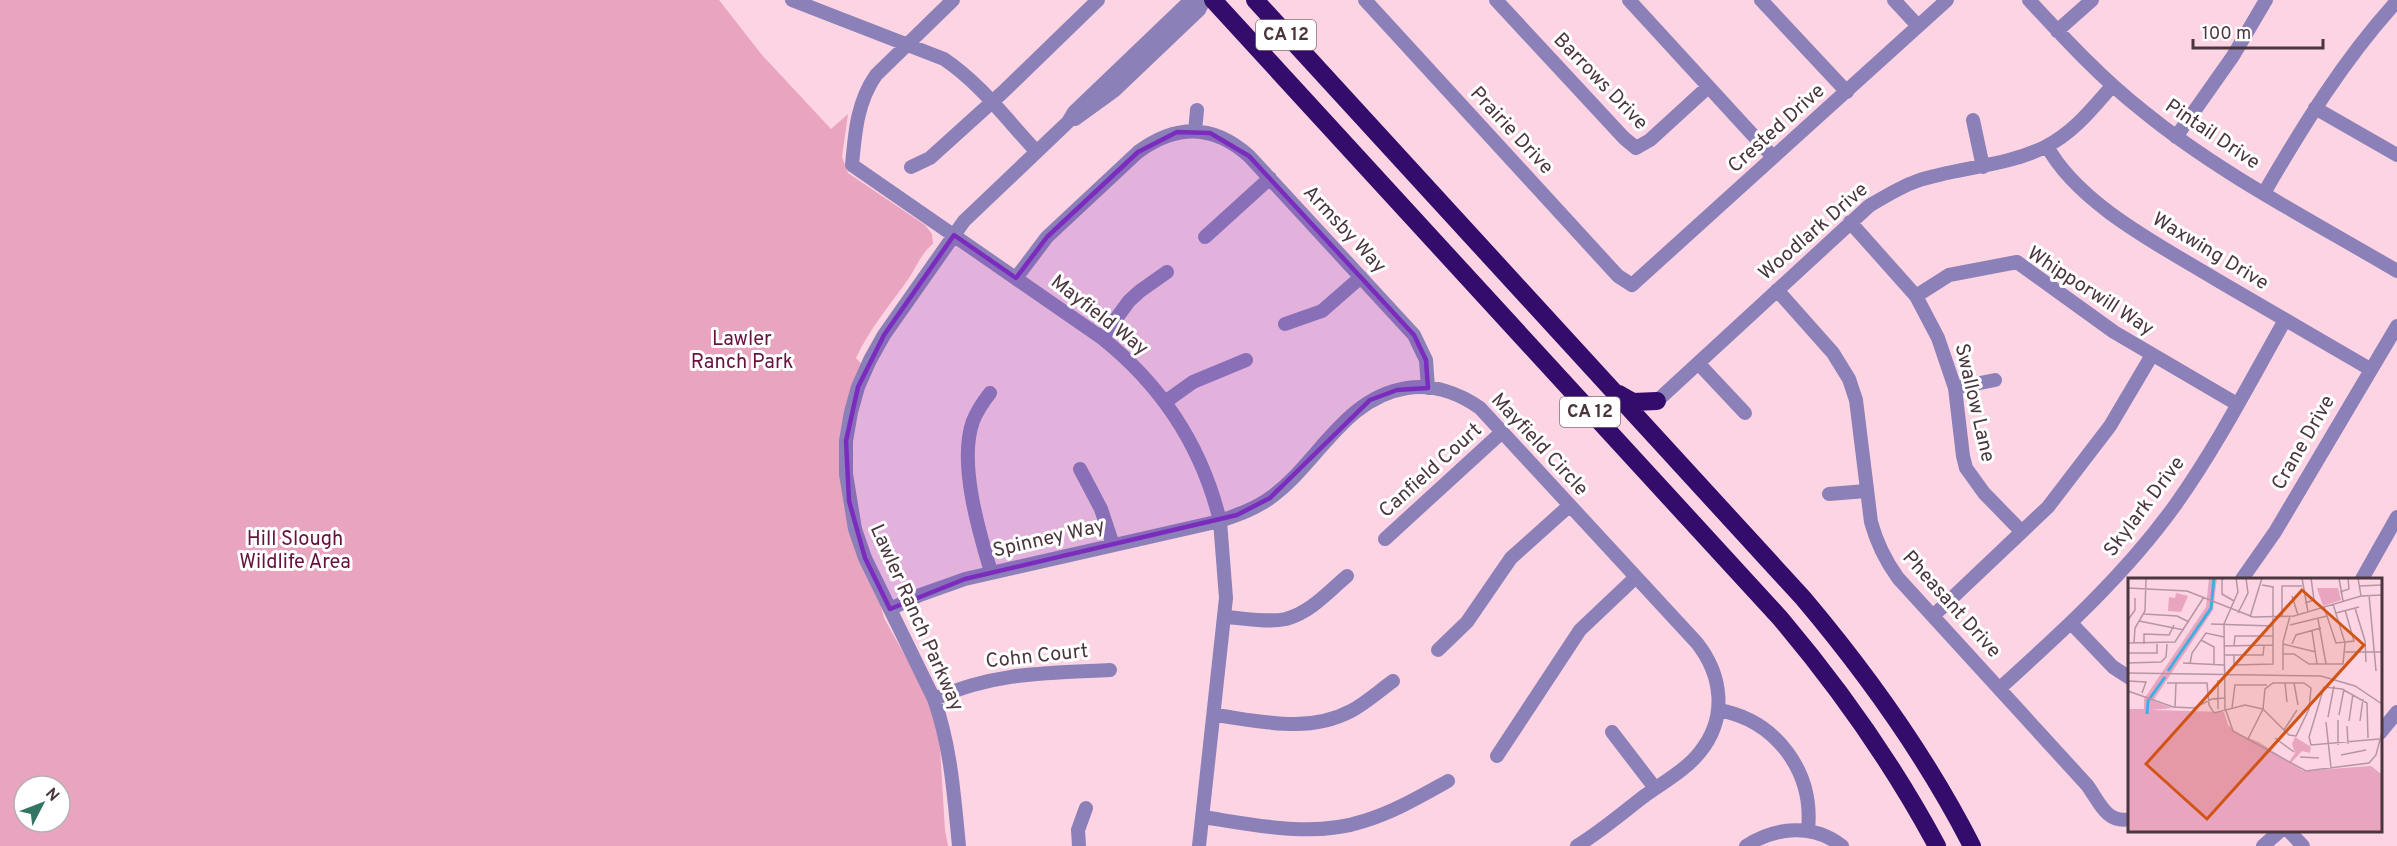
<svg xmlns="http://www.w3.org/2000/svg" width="2397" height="846" viewBox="0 0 2397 846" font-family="Overpass,sans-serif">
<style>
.green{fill:#e9a4c0;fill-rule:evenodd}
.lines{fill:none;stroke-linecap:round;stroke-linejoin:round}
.minor{stroke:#8b80b7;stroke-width:14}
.highway{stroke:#330c6c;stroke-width:18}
.marked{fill:#7b2cbf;fill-opacity:0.2;stroke:#7b2cbf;stroke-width:4.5;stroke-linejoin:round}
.labels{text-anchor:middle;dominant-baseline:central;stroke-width:6;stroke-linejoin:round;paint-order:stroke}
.shield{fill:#fff;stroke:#817278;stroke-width:1.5}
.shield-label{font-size:18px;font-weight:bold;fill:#4b363e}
.street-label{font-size:20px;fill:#4b363e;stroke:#fff}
.park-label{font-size:20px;fill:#65123e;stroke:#fff}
.inset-river{fill:none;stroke:#41aee2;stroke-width:3}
.inset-road{fill:none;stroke:#b695a2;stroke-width:1.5}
.view{fill:#d05414;fill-opacity:0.15;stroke:#d05414;stroke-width:3}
.inset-edge{fill:none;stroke:#4b363e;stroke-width:3}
</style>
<rect width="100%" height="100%" fill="#fdd4e4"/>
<path class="green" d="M0,0H719L762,55L831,129L848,114L842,157L848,173L925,225L932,234L933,244C922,252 917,266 909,278C890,305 870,328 856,358L869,372L847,412L854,498L884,618L938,715L945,830L948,846H0ZM24,786H60V822H24Z"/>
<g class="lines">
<path class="minor" d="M792,0L944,59C981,84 1006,119 1036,151
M1365,0L1618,276L1632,285L1947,0
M1496,0L1624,138L1636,148L1650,140L1708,87
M1629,0L1773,157
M1761,0L1847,92
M1894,0L1918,26
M2029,0C2065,39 2101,78 2143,111C2220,174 2311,220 2397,271
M2057,31L2092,0
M2315,108L2397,155
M1075,119L1115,90L1199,10L1204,0
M1973,120L1983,167
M1195,131L1197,110
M2176,137L2233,56L2266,0
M2047,146C2078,204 2161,246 2217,280C2268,310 2319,339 2370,369
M911,167L930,158L1002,93L1098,0
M2264,193C2303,126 2344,59 2397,1
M1850,222L1916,296L1938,338L1955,388L1963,456L1966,468L1984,493L2022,532
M1205,237L1270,178
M1016,278L1047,237L1138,152C1176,124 1213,124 1249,156L1414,335L1426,360L1428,388
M1777,290L1833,353L1849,379L1856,400L1871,522C1877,544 1885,560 1898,578L2087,785C2099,801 2106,824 2130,819
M1916,296L1949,275L2017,262L2114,332L2237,404
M1285,324L1322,311L1361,277
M1102,338L1129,301L1140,291L1167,272
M1698,363L1745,413
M1955,388L1995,380
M990,393C983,402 977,411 973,421C958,462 979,532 991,572
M1657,401L1869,206C1884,197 1900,187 1917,181C1959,167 2004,167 2045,147C2073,133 2092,109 2112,86
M1165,402L1193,382L1246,360
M1080,469L1101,509L1113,545
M1829,494L1866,491
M1385,539L1502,432
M2242,579L2275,532L2397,326
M2362,579L2397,517
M890,609L920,595L965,579L1220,521C1202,447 1161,385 1102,338L852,165C855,133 857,102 876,75L953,0
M1933,616L2048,507L2110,426L2152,355
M1225,617C1244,618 1267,623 1286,619C1311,612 1328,592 1347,576
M2071,623L2113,667L2130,678
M1438,650L1467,622L1511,558L1569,506
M2000,688C2063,631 2126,574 2176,504C2217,446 2250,382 2285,320
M934,699C994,672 1046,673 1110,670
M1719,710C1777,721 1814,772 1808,830
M1215,715C1261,721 1307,734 1351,711C1366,703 1379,691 1393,681
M1612,732L1655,788
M2380,733L2397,712
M1497,756L1580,630L1636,577
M1203,817C1255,825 1313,838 1364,821C1394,812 1421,796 1448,781
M2288,830L2303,846
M959,846C954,796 951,747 934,699L865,558L855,529L846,474V441L851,412L858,387L870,360L884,335L964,221L1068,122L1074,112L1191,0
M1079,846L1078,830L1086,808
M1199,846L1226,598L1220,521C1237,515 1255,509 1270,498C1318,464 1343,398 1407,388C1433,384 1459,393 1480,408L1697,643C1722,675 1728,717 1700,752C1686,770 1662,783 1643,797C1621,814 1600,832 1577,846
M1746,846C1775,827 1813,823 1842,846
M2263,846L2281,830"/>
<path class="highway" d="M1213,0L1780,618C1840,689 1893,764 1937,846
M1255,0L1803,598C1868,675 1926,756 1972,846
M1619,394L1633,402L1657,401"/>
</g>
<path class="marked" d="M1177,132L1210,133L1249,156L1414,335L1426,360L1428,388L1397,390L1370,400L1270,498L1237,515L965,579L890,609L865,558L849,501L846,441L858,387L884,335L954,235L1016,278L1047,237L1138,152Z"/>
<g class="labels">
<g class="shield">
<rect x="1256" y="20" width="60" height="30" rx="4.5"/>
<rect x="1560" y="397" width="60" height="30" rx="4.5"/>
</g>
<g class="shield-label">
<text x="1286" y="35">CA 12</text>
<text x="1590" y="412">CA 12</text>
</g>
<g class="street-label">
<text transform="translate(1600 82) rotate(46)">Barrows Drive</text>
<text transform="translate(1777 129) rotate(-42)">Crested Drive</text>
<text transform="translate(1511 131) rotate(47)">Prairie Drive</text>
<text transform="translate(2212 135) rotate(34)">Pintail Drive</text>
<text transform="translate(1344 230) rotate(47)">Armsby Way</text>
<text transform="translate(1814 232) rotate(-41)">Woodlark Drive</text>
<text transform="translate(2210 252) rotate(31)">Waxwing Drive</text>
<text transform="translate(2090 292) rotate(33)">Whipporwill Way</text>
<text transform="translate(1099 316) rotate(38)">Mayfield Way</text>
<text transform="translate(1974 403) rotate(77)">Swallow Lane</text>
<text transform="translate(2304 443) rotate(-60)">Crane Drive</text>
<text transform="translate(1539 445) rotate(47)">Mayfield Circle</text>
<text transform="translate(1431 471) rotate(-42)">Canfield Court</text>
<text transform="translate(2145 507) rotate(-53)">Skylark Drive</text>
<text transform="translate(1049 539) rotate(-13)">Spinney Way</text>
<text transform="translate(1951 605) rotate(48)">Pheasant Drive</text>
<text transform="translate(916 618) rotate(66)">Lawler Ranch Parkway</text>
<text transform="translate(1037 657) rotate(-6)">Cohn Court</text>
</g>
<g class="park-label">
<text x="742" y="340">Lawler<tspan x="742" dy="23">Ranch Park</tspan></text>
<text x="295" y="540">Hill Slough<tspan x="295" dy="23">Wildlife Area</tspan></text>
</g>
</g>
<g transform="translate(2128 578)">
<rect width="254" height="254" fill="#fdd4e4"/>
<path d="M81,0H89L85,32L25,123L44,130L23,132L96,134L100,147L110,156L131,164L161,184L167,175L164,166L167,159L183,169L182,175L174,173L163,185L175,193L243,188L253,196V253H0V131H16V121L78,29ZM189,10H210L213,22L195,28ZM48,15L60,18L53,34L40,33L41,19L47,20Z" fill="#e9a4c0"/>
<path class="inset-river" d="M40,93L83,30L86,0M19,136L20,123L37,99"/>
<path class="inset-road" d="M98,0L94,1V16L106,23M108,0L110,14L96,46L97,130L105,153L178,193L241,185L248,177L254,154M174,0L180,34M211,0L215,23M230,0L233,18M231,8L254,7M0,10L59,13L125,39L166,38L233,18L254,17M212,14L221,11L220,0M241,17L248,93M164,18L170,37M177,25L186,22L183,0M196,29L208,65L226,63L217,32M227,30L237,63L238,84M110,35L120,15L118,0M208,35L231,29M16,36L49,38L61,44M122,39L134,0M154,39V8H174M190,41L198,86M0,42L7,32V20M11,43L56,52M83,46L145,48M162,47L199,38M184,53L189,86M73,62L86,69V87M0,65L47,64L76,19M6,65L7,50L17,33L18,0M16,66V56L41,57L46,47M155,66L188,74M164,66L168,57L193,50M96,68L145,67M106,68L107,58H145M217,74H254M0,75H29V66M155,76H166L181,86H215L217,65L205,26M96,77H135L136,68M106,77V87L145,86V9L134,7M0,85L33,84L38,79L39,66M55,85L96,87M62,86L64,75L78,55L96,59M155,92V64L162,38M0,95L193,98L227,108L254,126M0,103L18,104L14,115M39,105H79L81,127L86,135L117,127L135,131L120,161M145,105H176L183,110L181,131L168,158L161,157L135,131L137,111ZM157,105L159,124M166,105L170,127M0,113L45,129L66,130L84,121L97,120M47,129L48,105M104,130L107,107H139M90,131V102M211,137L216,111M200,139L206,108M210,142V167M221,143L225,116M232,143L235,121M198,144L203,190M219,148L220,166M156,152L169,132M147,160L166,174M240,160L239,125L214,111L196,109L181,159L183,167L251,161M213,177L238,172M172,179L191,180"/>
<path class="view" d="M174,12L236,67L79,241L18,186Z"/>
<rect width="254" height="254" class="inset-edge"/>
</g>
<g transform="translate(42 804) rotate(48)"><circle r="28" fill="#ffffff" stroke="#b7afb2" stroke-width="1.5"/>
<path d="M0-4.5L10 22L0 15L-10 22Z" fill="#347463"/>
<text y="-9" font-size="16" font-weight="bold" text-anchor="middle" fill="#4b363e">N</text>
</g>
<path d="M2193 39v9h130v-9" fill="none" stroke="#4b363e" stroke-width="3"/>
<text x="2202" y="39" font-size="18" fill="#4b363e" stroke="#ffffff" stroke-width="4.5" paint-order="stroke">100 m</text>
</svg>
